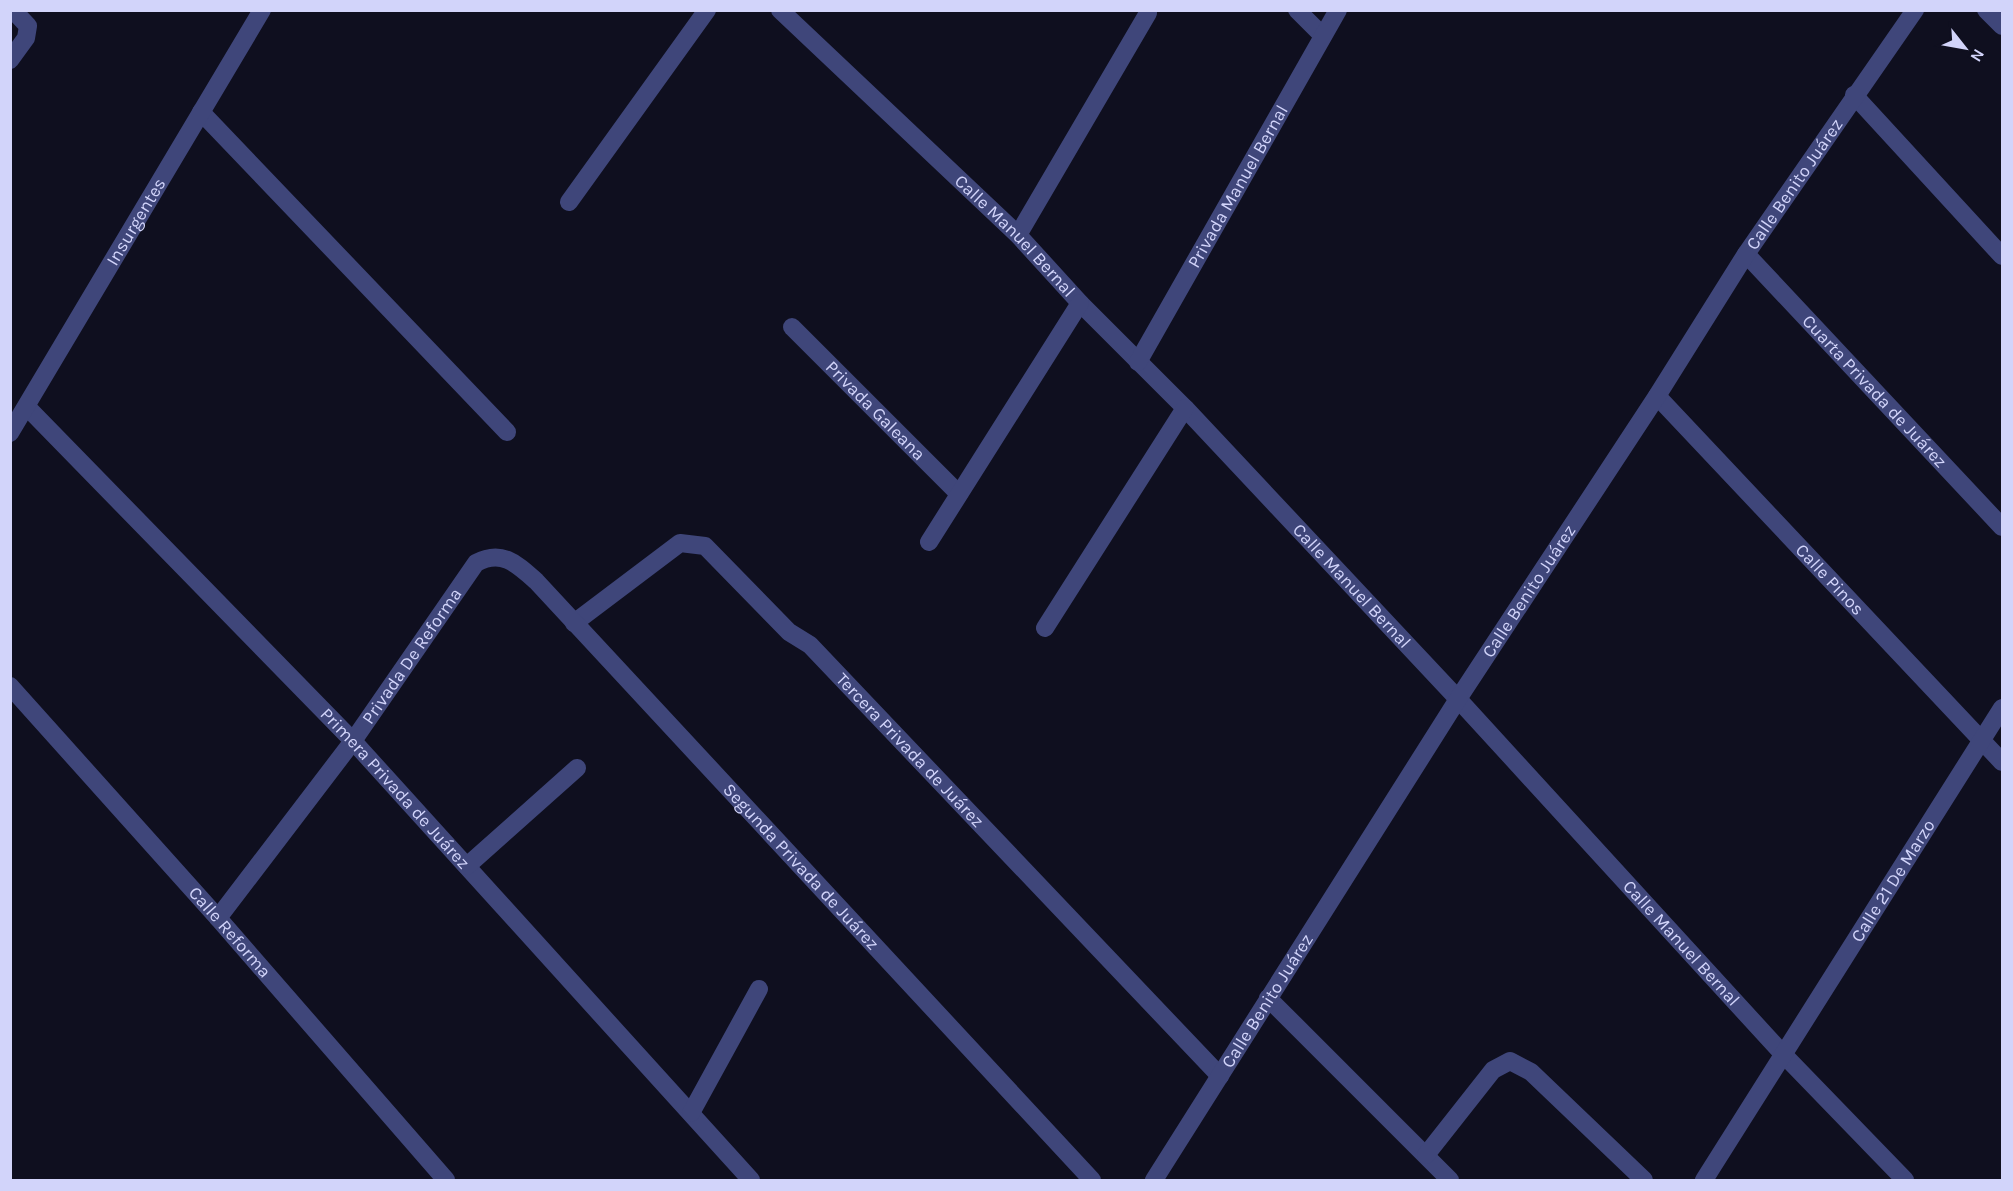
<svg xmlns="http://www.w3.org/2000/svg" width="2013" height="1191" viewBox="0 0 2013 1191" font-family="Karla,sans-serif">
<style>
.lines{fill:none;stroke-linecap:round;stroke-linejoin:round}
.minor{stroke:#3f467a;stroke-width:18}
.labels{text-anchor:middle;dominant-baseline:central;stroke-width:5;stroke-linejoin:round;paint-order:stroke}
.street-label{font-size:18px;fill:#d2d4fa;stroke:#0f0f1f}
</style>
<rect width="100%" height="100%" fill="#0f0f1f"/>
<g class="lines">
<g class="minor">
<path id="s1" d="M780,10L1018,235L1080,303L1185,408L1458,699L1782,1053L1905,1180"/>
<path d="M1297,10L1323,36"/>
<path d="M1986,10L2002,26"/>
<path d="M10,60L26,38L28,26L13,10"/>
<path d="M1854,95L2002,256"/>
<path d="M201,112L507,432"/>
<path d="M569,202L707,10"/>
<path d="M1018,235L1148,13"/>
<path id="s2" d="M1746,254L2002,527"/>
<path id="s3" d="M792,327L959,494"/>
<path id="s4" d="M1138,362L1338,10"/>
<path id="s5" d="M1657,396L2002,762"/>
<path id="s6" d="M27,407L353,741L751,1180"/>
<path id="s7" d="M10,433L262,10"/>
<path d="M929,542L1080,303"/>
<path id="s8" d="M574,623L680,543L705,546L789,632L810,645L1220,1076"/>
<path d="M1045,628L1185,408"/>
<path id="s9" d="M10,686L218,918L446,1180"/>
<path d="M467,866L577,768"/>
<path id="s10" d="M218,918L353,741L476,563C502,549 517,564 536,581L1092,1180"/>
<path d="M1268,998L1450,1180"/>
<path d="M691,1113L759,989"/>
<path d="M1426,1155L1493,1070L1510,1061L1531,1072L1644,1180"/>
<path id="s11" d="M1154,1180L1458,699L1657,396L1746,254L1915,10"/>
<path id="s12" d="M1704,1180L2002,708"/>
</g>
</g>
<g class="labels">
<g class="street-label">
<text stroke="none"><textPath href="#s11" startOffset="1184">Calle Benito Juárez</textPath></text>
<text stroke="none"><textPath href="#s4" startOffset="202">Privada Manuel Bernal</textPath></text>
<text stroke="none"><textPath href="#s7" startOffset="246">Insurgentes</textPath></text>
<text stroke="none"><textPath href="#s1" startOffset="326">Calle Manuel Bernal</textPath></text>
<text stroke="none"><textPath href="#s2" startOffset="188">Cuarta Privada de Juárez</textPath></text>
<text stroke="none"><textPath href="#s3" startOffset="118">Privada Galeana</textPath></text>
<text stroke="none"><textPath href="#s5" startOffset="252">Calle Pinos</textPath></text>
<text stroke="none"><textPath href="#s1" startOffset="812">Calle Manuel Bernal</textPath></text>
<text stroke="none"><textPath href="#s11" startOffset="698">Calle Benito Juárez</textPath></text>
<text stroke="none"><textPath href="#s10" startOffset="326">Privada De Reforma</textPath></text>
<text stroke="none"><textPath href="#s8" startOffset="448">Tercera Privada de Juárez</textPath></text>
<text stroke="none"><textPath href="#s6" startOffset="530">Primera Privada de Juárez</textPath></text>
<text stroke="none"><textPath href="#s10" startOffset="897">Segunda Privada de Juárez</textPath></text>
<text stroke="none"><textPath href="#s12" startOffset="354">Calle 21 De Marzo</textPath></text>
<text stroke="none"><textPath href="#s9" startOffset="330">Calle Reforma</textPath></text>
<text stroke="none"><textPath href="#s1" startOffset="1298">Calle Manuel Bernal</textPath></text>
<text stroke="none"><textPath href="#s11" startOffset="212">Calle Benito Juárez</textPath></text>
</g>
</g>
<rect width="2013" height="1191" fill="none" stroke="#d2d4fa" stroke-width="24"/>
<g transform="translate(1965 48) rotate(121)" stroke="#0f0f1f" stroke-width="4.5" paint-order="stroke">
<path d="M0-4.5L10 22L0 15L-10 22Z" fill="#d2d4fa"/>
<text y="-9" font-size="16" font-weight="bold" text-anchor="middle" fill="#d2d4fa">N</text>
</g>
</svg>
